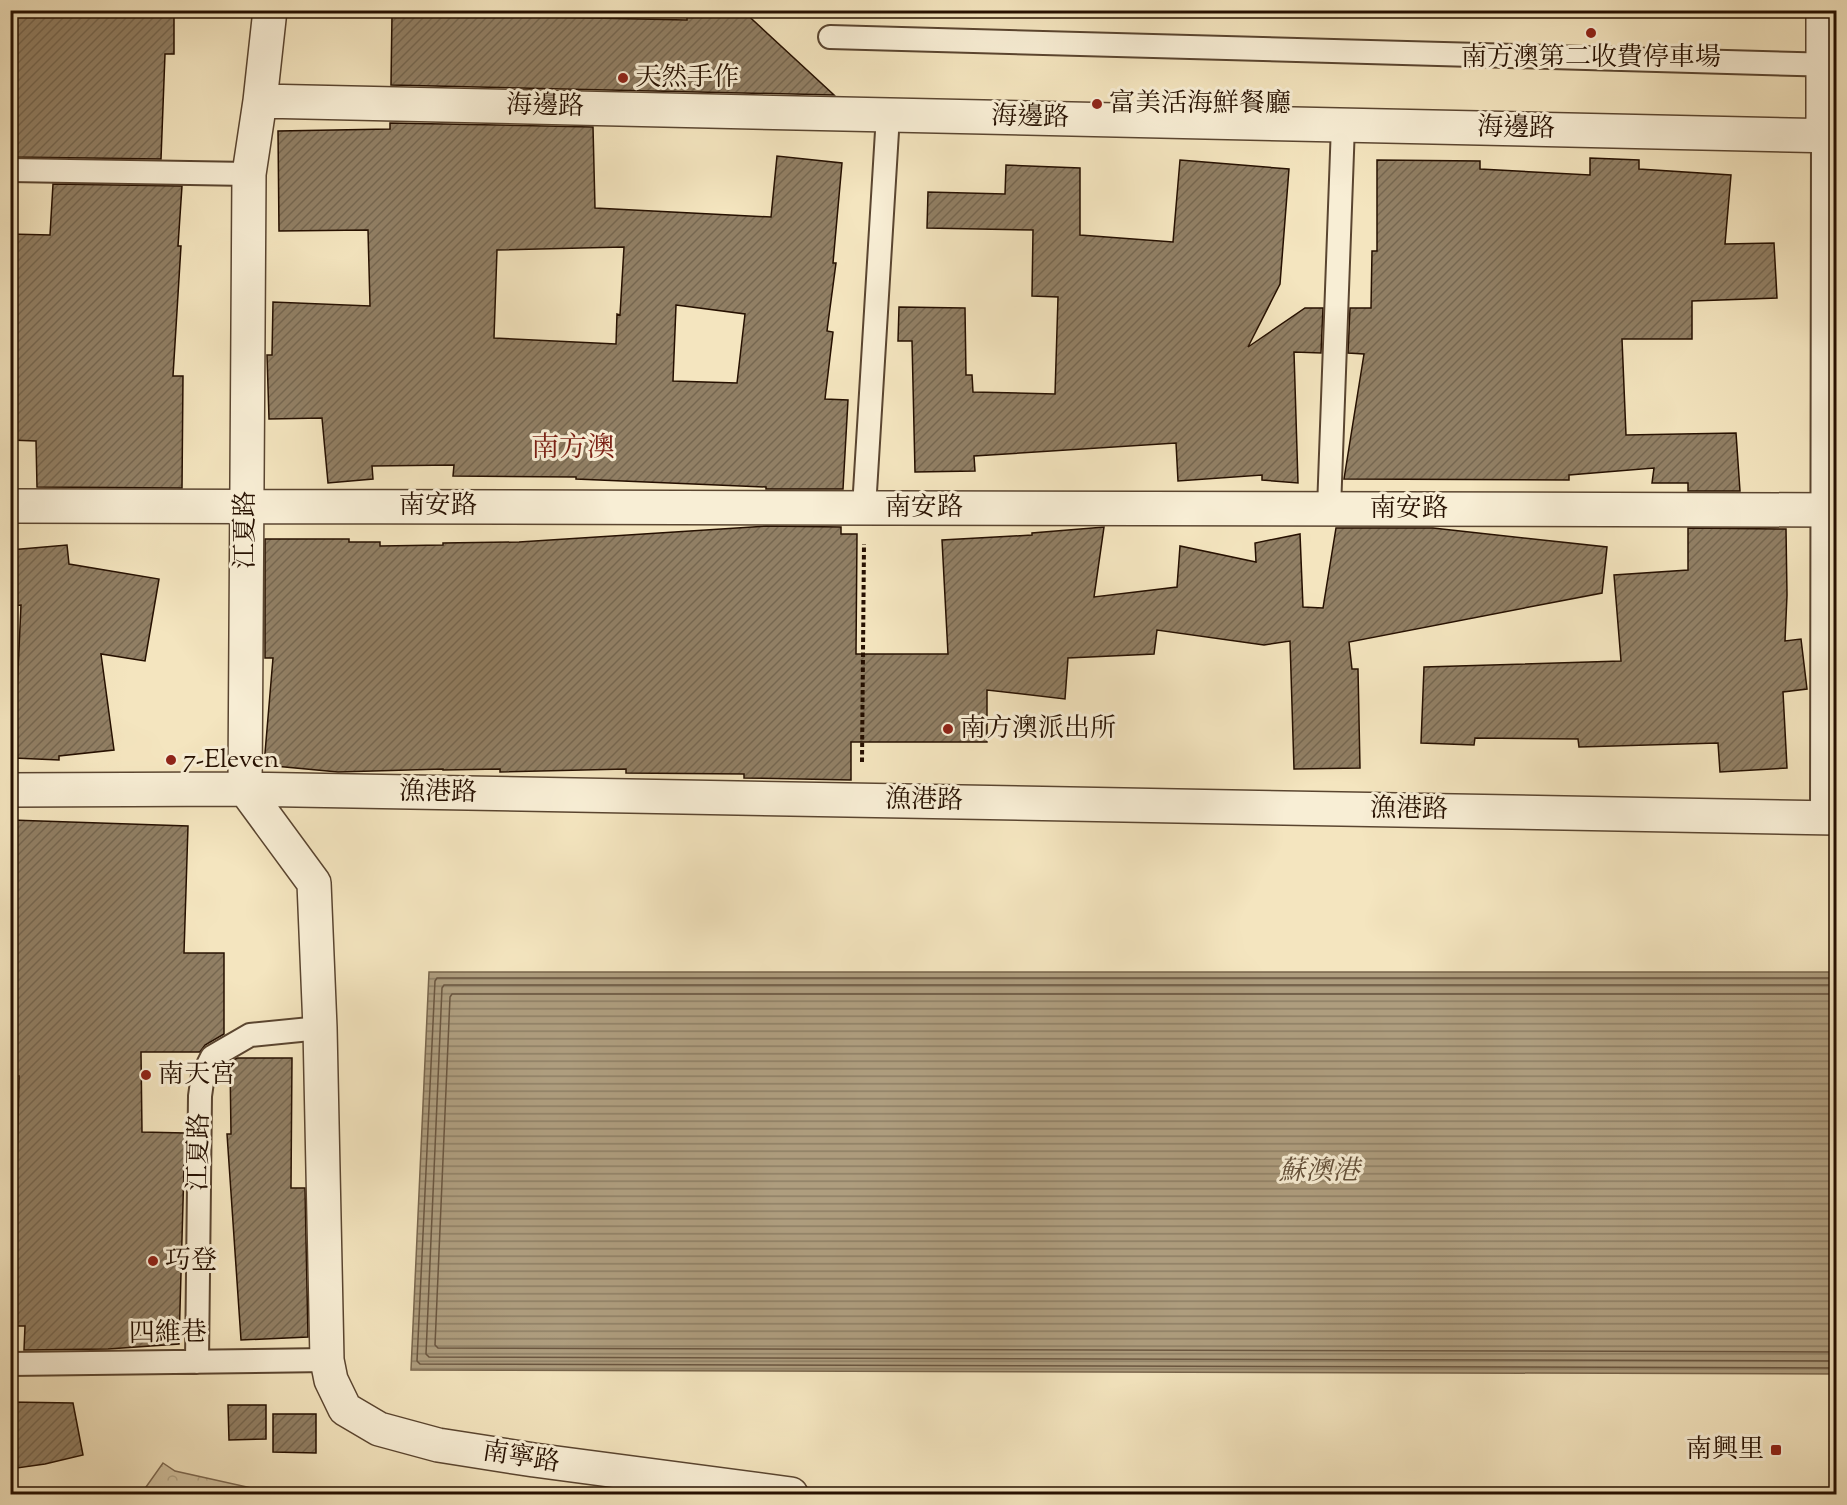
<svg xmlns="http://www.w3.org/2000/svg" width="1847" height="1505" viewBox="0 0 1847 1505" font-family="'Sorts Mill Goudy','Noto Serif TC',serif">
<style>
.forest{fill:url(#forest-crowns);stroke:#7c6850;stroke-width:1.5}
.water{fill:url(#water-rules);stroke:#78654c;stroke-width:1.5}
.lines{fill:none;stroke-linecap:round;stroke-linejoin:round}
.shore{stroke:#6a5640;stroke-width:1.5}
.building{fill:url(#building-hatch);stroke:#261001;stroke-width:1.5;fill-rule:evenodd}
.service-casing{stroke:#5a4530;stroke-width:26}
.minor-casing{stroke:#5a4530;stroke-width:36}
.path{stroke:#261001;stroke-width:4;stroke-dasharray:4.5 3;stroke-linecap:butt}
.service{stroke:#f8eed5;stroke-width:22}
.minor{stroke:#f8eed5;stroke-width:33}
.poi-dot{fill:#8f2418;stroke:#f8eed5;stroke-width:2}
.labels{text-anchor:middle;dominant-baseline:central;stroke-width:6;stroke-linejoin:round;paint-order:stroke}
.poi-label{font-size:26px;fill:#261001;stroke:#f8eed5;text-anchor:start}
.street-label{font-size:26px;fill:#261001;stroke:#f8eed5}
.water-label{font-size:27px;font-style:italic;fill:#634f39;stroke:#f8eed5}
.quarter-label{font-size:28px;fill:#7a1f14;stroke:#f8eed5}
</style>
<defs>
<pattern id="forest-crowns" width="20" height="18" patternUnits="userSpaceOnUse" patternTransform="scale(1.5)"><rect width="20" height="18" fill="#d1c19f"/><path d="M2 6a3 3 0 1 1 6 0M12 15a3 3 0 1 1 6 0" fill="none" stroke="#b3a587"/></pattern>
<pattern id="water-rules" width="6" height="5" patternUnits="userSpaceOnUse" patternTransform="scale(1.5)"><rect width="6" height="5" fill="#ae9d7e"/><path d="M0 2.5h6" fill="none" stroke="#8d7f65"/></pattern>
<pattern id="building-hatch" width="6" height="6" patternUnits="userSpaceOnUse" patternTransform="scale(1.5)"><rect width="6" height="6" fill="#917f64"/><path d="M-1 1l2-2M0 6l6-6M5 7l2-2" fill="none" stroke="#766750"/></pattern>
</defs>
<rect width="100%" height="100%" fill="#f4e5bf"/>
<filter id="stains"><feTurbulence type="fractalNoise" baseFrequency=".00333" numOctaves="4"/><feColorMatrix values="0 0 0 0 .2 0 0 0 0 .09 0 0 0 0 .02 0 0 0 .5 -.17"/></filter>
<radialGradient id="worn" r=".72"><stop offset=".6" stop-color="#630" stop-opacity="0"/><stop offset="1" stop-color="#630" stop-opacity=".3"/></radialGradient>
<path class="forest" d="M163,1463L175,1471L278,1494H141Z"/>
<path class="water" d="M429,972H1836V1374L411,1370Z"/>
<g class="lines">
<path class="shore" d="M1836,978H437L435,981L417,1361L420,1364L1836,1368
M1836,985H444L442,988L426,1354L429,1357L1836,1361
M1836,994H452L450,997L435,1345L438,1348L1836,1352"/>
</g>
<path class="building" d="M10,10H174V54H165L161,159L10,157Z
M687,10H742L834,95L391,85L392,14L687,20Z
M390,123L593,127L595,208L771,217L777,156L842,163L833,263H836L827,331L833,332L825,399L848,400L843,489H766V487L576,479V477L453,476L454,465L372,466L373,479L328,483L322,418L269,419L267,355H272L273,302L370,306L368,230L279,231L278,131L390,129ZM624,247L620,315L617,314L616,344L494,338L497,250ZM676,305L745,314L737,383L673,381Z
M1590,158L1639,160V169L1731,175L1725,244L1774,243L1777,298L1692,301V339H1622L1626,435L1736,433L1740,491H1688V483H1652L1654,468L1569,475V480L1344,479L1364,354L1348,353L1350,308H1371L1372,251H1377V160L1480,161V169L1590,175Z
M1180,160L1289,169L1280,284L1248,347L1305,308H1323L1321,353L1294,352L1298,483L1262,480V475L1178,481L1176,443L974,456L975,471L915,472L912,341H898L899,307L965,308L966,375H972L973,392L1055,394L1058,297L1032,296L1033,230L927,228L928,192L1005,194L1006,165L1080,168V235L1173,242Z
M53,184L182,186L178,246H181L173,376H183L182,488L37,487L36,441L10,440V234L50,235Z
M766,526L841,527V534H857L856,654H948L942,540L1032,535V533L1104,527L1094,597L1177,587L1180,546L1256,562L1255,543L1300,534L1303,607L1323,608L1336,528H1433L1607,547L1602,593L1349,642L1352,669H1358L1360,768L1294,769L1290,641L1264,645L1157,630L1154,654L1068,658L1065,699L987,690V742H851V780L744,778V774L626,773V769L500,772V769L443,770V769L338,772L264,765L273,658H265V539H349V542H380V546L443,545V543L519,542Z
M1688,528L1786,529L1787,595L1785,641L1801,639L1807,689L1783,692L1787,768L1720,772L1718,743L1579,747L1578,739L1475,738L1474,745L1421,743L1424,667L1621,661L1614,575L1688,570Z
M67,545L69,564L159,579L145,661L101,654L114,750L59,756V760L14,758L21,605L10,606V550Z
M11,820L188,826L184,953H224V1034L205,1045L200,1052H141L142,1132L185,1133L179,1344L108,1349L24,1350L25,1326H10L11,1174H17L19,1076H10Z
M237,1058H292L291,1188H305L308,1337L241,1340L227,1134H231L230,1062Z
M10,1402L73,1403L83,1455L45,1464L10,1469Z
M228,1405H266V1439L229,1440Z
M273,1414H316V1453L273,1452Z"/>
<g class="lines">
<g class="service-casing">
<path id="service" d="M830,37L1836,65
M10,170L249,174
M864,508L888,115
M1329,509L1343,125
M1822,818L1823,136
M197,1362L200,1096L203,1075L212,1057L250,1035L320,1028
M10,1364L327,1360"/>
</g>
<g class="minor-casing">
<path id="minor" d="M270,10L260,101L249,174L245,789L314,883L320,1028L327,1360L331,1380L345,1409L379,1429L438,1445L534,1460L791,1494
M260,101L1836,136
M1823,136V10
M10,506L1836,510
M10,790L245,789L1836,818"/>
</g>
<path class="path" d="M862,762L864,544"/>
<use href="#service" class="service"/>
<use href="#minor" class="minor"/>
</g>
<g class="poi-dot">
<circle cx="1591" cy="33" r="6"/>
<circle cx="623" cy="78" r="6"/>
<circle cx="1097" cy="104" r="6"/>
<circle cx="948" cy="729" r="6"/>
<circle cx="171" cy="760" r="6"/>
<circle cx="146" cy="1075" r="6"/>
<circle cx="153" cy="1261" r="6"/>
<rect x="1770" y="1444" width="12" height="12" rx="3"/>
</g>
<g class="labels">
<g class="poi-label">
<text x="1591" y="58" text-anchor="middle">南方澳第二收費停車場</text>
<text x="635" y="78">天然手作</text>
<text x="1109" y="104">富美活海鮮餐廳</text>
<text x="960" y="729">南方澳派出所</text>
<text x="183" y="760">7-Eleven</text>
<text x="158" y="1075">南天宮</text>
<text x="165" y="1261">巧登</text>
<text x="1764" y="1450" text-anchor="end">南興里</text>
</g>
<g class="street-label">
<text transform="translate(545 107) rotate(1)">海邊路</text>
<text transform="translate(1030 118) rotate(1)">海邊路</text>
<text transform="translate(1516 129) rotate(1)">海邊路</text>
<text x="438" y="506">南安路</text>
<text x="924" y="508">南安路</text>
<text x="1409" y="509">南安路</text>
<text transform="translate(246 530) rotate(-90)">江夏路</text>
<text transform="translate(438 793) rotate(1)">漁港路</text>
<text transform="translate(924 801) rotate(1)">漁港路</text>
<text transform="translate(1409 810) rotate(1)">漁港路</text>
<text transform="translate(200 1152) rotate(-89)">江夏路</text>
<text transform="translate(168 1334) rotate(-1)">四維巷</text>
<text transform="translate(521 1458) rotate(9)">南寧路</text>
</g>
<g class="water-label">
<text x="1319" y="1172">蘇澳港</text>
</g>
<g class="quarter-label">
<text x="573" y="449">南方澳</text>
</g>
</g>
<rect width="1847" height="1505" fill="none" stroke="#f4e5bf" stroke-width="36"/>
<rect x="12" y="12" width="1823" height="1481" fill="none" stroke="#261001" stroke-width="3"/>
<rect x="18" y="18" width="1811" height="1469" fill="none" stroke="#261001" stroke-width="1.5"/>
<rect width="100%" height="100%" filter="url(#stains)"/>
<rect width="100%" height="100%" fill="url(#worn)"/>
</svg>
